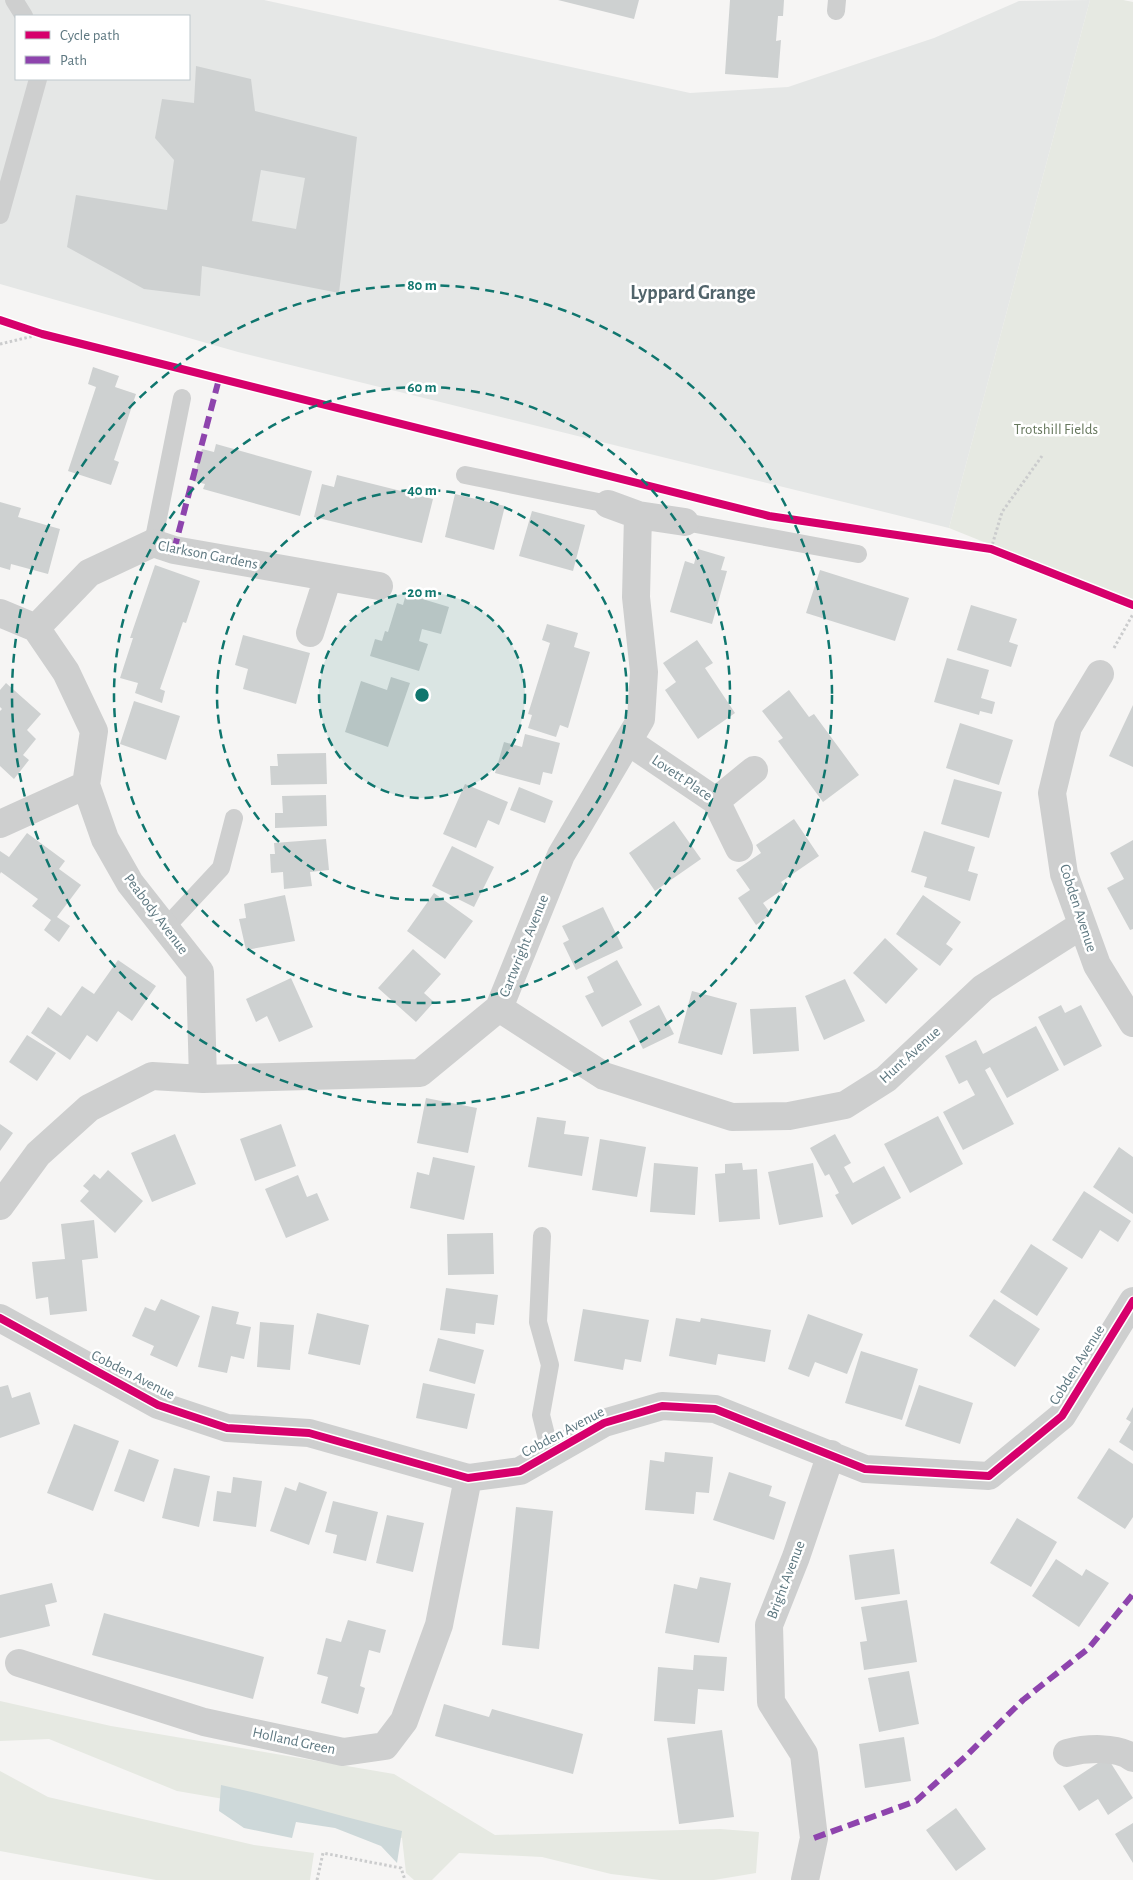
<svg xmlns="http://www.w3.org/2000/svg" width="1133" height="1880" viewBox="0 0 1133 1880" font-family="'Alegreya Sans',sans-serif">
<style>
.built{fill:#e5e7e6;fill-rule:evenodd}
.green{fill:#e6e9e2}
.water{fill:#cdd8d9}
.building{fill:#ced1d1;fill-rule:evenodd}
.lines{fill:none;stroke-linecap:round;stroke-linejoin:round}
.path{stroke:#cbcccd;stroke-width:3;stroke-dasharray:2.5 2.5;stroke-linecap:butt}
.service{stroke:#cecfcf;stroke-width:18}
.minor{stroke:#cecfcf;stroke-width:28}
.quiet{stroke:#8e44ad;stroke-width:6;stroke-dasharray:12 6;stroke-linecap:butt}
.cycleway-casing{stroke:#fff;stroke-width:11}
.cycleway{stroke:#d6006c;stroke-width:8}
.ring{fill:none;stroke:#0f766e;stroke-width:2.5;stroke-dasharray:9 6}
.labels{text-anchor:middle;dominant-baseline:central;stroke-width:5;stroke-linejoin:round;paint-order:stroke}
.park-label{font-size:15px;fill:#67785e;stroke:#fff}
.street-label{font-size:15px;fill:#5e7881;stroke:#fff}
.district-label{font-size:20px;font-weight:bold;fill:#51646b;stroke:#fff}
.centre{fill:#0f766e;stroke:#fff;stroke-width:2.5}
.ring-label{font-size:15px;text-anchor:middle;font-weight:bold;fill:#0f766e;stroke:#fff;stroke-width:5;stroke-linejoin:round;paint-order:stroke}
</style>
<rect width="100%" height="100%" fill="#f6f5f4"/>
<path class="built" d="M0,0H264L690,93L788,87L934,38L1019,1L1090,0L949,528L238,352L0,284ZM16,16H189V79H16Z"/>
<path class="green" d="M1090,0H1123L1133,2V602L949,528Z
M0,1701L111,1726L394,1774L495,1835L720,1829L759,1832L756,1873L714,1880H660L611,1874L542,1857L459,1853L432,1880H414L406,1873L402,1838L306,1813L177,1791L49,1739L0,1741Z
M0,1771L48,1797L254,1845L314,1853L310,1880H156L0,1851Z"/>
<path class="water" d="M221,1785C282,1798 341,1817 402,1831L397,1863L381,1846L335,1828L296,1822L292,1838L244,1828L219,1811Z"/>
<path class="building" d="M558,0H639L634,19Z
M730,0H784L783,16H778L776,41L781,40L778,78L725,74Z
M196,66L251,79L255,111L357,137L339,293L202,266L200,296L144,289L67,247L76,195L167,210L174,160L155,138L162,99L194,103ZM261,170L305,178L296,229L252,221Z
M93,367L119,376L115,387L136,394L114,460L119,462L111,485L68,471L96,387L88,384Z
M216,444L312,471L300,516L203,489L205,484L193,481L202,449L214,452Z
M337,475L433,499L422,543L314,517L322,484L334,487Z
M455,494L505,506L494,550L445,537Z
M0,502L21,508L18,517L60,529L48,574L11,564L10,570L0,567Z
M532,511L585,525L573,571L519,556Z
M698,549L725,557L721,570L727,571L712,624L670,612L685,561L694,564Z
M155,565L200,581L186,623L183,622L160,689L165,691L162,703L135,693L138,683L120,678L133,638H130Z
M820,570L909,598L895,641L806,613Z
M406,594L449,607L441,634L422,629L419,641L428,644L419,671L370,656L375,639L382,641L385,631L388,632L397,603L403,605Z
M971,605L1017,619L1009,642L1018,645L1011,667L957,650Z
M547,624L578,633L574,647L590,652L568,728L560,725L556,737L528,728L532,715L528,714L550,643L542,640Z
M243,635L310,653L296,704L243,689L248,669L235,665Z
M697,640L713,663L705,668L735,713L698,739L665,690L676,682L663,663Z
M947,658L989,670L981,698L995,702L992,714L980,711L979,715L934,702Z
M391,677L410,683L388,747L345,732L361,681L387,690Z
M6,683L41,714L27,730L36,739L23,755L29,760L14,779L0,766V711L2,709L0,707V690Z
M789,690L809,717L814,714L859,775L823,802L778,741L783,738L762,711Z
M134,701L180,716L166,760L120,744Z
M1133,705V767L1109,756Z
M960,723L1013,740L999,785L946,768Z
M525,734L560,743L552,774L543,772L540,785L495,773L504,742L522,747Z
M326,753L327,784L271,785L270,766H278L277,754Z
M954,779L1002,792L989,838L941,824Z
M465,784L508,802L499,825L488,820L476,848L443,834Z
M519,787L553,801L545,823L510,810Z
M326,795L327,826L275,828V813H283L282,796Z
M794,819L819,856L781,882L785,888L763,903L771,914L756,925L738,898L750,890L736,870L761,853L756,845Z
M674,821L701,859L655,891L629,853Z
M924,831L975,847L968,871L978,874L970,901L924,887L927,877L911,872Z
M27,833L65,861L59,869L81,885L57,917L70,926L59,942L44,930L51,920L32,906L38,899L1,872L0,874V851L9,857Z
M326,839L329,870L310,872L312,886L284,889L283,872L271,873L270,854H275L274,843Z
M1133,840V929L1130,930L1107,888L1124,879L1110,853Z
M452,846L494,867L474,907L432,886Z
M434,893L473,921L445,959L407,931Z
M285,895L295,941L246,950L239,919L246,918L244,904Z
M923,895L961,922L946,944L953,949L940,966L896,934Z
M603,907L623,948L576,970L563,943L569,940L562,926Z
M885,938L918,969L886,1004L853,973Z
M413,949L441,974L424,993L434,1002L416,1022L378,988Z
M118,960L156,986L132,1021L118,1011L97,1042L87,1035L70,1060L31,1033L48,1007L61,1016L82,986L94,994Z
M617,960L642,1005L602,1027L585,996L594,992L587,977Z
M291,978L313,1027L279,1042L267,1016L256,1022L246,999Z
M845,979L865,1021L824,1040L805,996Z
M692,991L737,1003L722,1055L678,1043Z
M659,1005L674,1034L643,1049L629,1021Z
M1061,1005L1065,1013L1081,1005L1102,1046L1064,1066L1038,1017Z
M796,1007L799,1051L753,1054L750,1009Z
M1036,1026L1059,1070L1007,1098L990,1067L985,1070L1014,1124L963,1150L943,1112L975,1095L967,1080L959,1084L945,1056L976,1040L983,1054Z
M27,1035L56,1053L37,1081L9,1062Z
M426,1098L477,1108L468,1153L417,1143Z
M938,1116L963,1164L910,1193L884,1144Z
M537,1117L566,1121L564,1134L589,1137L582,1176L528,1167Z
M0,1124L13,1133L0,1151Z
M281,1124L296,1166L255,1181L240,1139Z
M175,1134L196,1184L152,1202L131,1153Z
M835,1134L851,1163L844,1167L853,1183L884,1166L901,1198L852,1225L835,1195L839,1193L829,1174L825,1176L810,1148Z
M600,1139L646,1147L637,1197L592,1190Z
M1119,1147L1133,1157V1214L1093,1187Z
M433,1157L475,1166L464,1220L410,1208L417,1172L429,1175Z
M654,1163L698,1167L695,1215L650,1212Z
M742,1163L743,1170L757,1169L760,1219L719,1222L715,1174L725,1173V1164Z
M813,1163L823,1217L779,1225L768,1172Z
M108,1170L143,1201L115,1233L80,1201L89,1191L83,1186L94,1174L100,1179Z
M298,1175L307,1197L317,1193L329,1220L286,1238L265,1189Z
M1084,1191L1131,1221L1118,1242L1100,1230L1082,1259L1052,1240Z
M94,1220L98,1258L82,1260L87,1311L50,1315L48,1297L36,1299L32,1262L65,1259L61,1224Z
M493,1233L494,1274L448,1275L447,1234Z
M1031,1244L1068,1268L1037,1316L1000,1292Z
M446,1288L498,1295L494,1325L476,1323L475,1334L440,1330Z
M161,1299L200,1316L177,1367L150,1355L154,1346L132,1336L145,1307L155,1311Z
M994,1299L1040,1329L1015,1367L969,1336Z
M212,1306L239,1312L236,1324L251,1327L244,1359L231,1356L227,1373L198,1367Z
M583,1309L649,1320L641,1362L625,1359L623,1370L574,1361Z
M317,1313L369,1325L360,1365L308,1354Z
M808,1314L863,1334L847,1374L815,1362L809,1377L788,1369Z
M676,1318L700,1322L701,1318L771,1330L765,1362L718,1354L716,1365L669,1356Z
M260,1322L294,1325L290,1370L257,1367Z
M438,1338L484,1350L475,1384L429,1371Z
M861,1351L918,1369L902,1420L845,1403Z
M423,1383L475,1394L467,1429L416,1418Z
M8,1385L12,1398L30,1392L40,1424L0,1438V1387Z
M919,1385L973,1403L960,1444L905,1426Z
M1133,1407V1451L1119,1442L1131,1422L1126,1419Z
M74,1424L119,1441L93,1511L47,1493Z
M1109,1448L1133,1464V1517L1125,1529L1077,1498Z
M129,1449L159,1460L144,1502L114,1491Z
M665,1452L713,1457L709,1493L696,1492L694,1514L645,1510L650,1460L664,1462Z
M174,1468L210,1476L199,1527L162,1518Z
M729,1472L772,1486L769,1496L786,1502L774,1540L713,1520Z
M233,1477L262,1481L256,1527L213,1521L217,1491L231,1493Z
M299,1482L327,1492L309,1545L270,1531L285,1487L296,1491Z
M333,1501L378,1512L366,1561L333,1553L337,1535L325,1532Z
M516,1507L553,1511L539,1649L502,1645Z
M387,1515L424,1523L413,1572L376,1563Z
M1017,1518L1057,1542L1031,1587L990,1563Z
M894,1549L900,1594L855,1600L849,1555Z
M1056,1559L1082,1576L1086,1569L1109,1583L1079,1627L1032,1596Z
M700,1577L731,1583L719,1643L665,1633L674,1584L697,1589Z
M52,1583L57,1602L45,1605L50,1626L0,1638V1595Z
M907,1600L917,1662L864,1670L860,1642L867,1641L861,1607Z
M104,1613L264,1657L253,1699L92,1655Z
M348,1620L386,1630L380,1653L369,1650L360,1686L365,1688L358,1714L321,1703L328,1677L317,1674L326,1638L341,1642Z
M694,1655L727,1657L724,1691L698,1689L695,1724L654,1721L658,1667L693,1670Z
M909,1671L919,1724L879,1732L868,1678Z
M444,1704L489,1717L492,1709L583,1734L573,1774L435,1736Z
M722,1730L734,1817L679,1824L667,1738Z
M904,1737L911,1781L865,1788L859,1744Z
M1107,1757L1133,1798L1108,1815L1098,1799L1079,1811L1063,1786Z
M956,1808L986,1849L956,1871L926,1830Z
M1133,1823V1863L1115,1834Z"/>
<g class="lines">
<path class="path" d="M0,344L42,334
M991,549L1002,512L1042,456
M1114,648L1133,614
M317,1880L323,1853L401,1868L405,1880"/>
<path class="service" d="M14,0L24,16
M836,11L837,0
M0,215L38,79
M465,475L608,504
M685,522L858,554
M153,543L182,398
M166,927L221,868L234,818
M542,1236L538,1322L550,1365L541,1415L551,1455"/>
<path class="minor" d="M608,504L638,515L685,522
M0,613L36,628L66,672L94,731L86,785L105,839L130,883L200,972L203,1079
M36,628L89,573L153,543L174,550L379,586
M310,633L328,577
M1100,674L1068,727L1052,793L1064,874L1097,965L1133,1023
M629,742L716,801L739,848
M716,801L754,770
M0,824L86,785
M499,1008L604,1076L732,1117L789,1116L845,1105L886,1079L983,988L1082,925
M0,1206L38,1154L89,1108L152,1076L203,1079L420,1073L499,1008L561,855L641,719L644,672L636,597L638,515
M0,1318L158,1405L227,1428L309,1433L468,1478L520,1471L604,1423L662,1406L715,1409L865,1469L989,1476L1062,1416L1133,1301
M19,1663L204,1722L343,1752L385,1746L404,1721L439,1625L468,1478
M1067,1753C1086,1748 1117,1746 1133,1758
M805,1880L814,1838L804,1754L771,1702L769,1625L796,1557L831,1454"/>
<path class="quiet" d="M174,550L219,379
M814,1838L916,1801L965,1757L1023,1700L1089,1648L1133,1594"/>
<g class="cycleway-casing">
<path id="cycleway" d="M0,320L42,334L769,516L991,549L1133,605
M0,1318L158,1405L227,1428L309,1433L468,1478L520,1471L604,1423L662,1406L715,1409L865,1469L989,1476L1062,1416L1133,1301"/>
</g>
<use href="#cycleway" class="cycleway"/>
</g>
<circle cx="422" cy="695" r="103" fill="#0f766e" fill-opacity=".12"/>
<g class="ring">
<circle cx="422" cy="695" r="103"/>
<circle cx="422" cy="695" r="205"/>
<circle cx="422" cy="695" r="308"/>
<circle cx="422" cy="695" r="410"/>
</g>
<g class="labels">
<g class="park-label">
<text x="1056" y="429">Trotshill Fields</text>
</g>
<g class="street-label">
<text transform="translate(208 555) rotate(11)">Clarkson Gardens</text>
<text transform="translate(682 778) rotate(34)">Lovett Place</text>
<text transform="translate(1078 908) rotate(72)">Cobden Avenue</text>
<text transform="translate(156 914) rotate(53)">Peabody Avenue</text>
<text transform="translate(524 946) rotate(-68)">Cartwright Avenue</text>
<text transform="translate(910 1055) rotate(-42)">Hunt Avenue</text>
<text transform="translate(1077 1365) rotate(-58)">Cobden Avenue</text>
<text transform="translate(133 1375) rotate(27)">Cobden Avenue</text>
<text transform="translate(563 1432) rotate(-28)">Cobden Avenue</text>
<text transform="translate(786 1580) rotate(-69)">Bright Avenue</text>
<text transform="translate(294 1741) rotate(12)">Holland Green</text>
</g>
<g class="district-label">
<text x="693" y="293">Lyppard Grange</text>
</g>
</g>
<circle cx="422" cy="695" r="8" class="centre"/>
<g class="ring-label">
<text x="422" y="290">80 m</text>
<text x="422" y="392">60 m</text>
<text x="422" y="495">40 m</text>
<text x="422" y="597">20 m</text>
</g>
<rect x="15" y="15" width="175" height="65" fill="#ffffff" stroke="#bfc9cd"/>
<rect x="25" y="31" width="25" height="8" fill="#d6006c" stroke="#bfc9cd"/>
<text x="60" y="40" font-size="15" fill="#5e7881">Cycle path</text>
<rect x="25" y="56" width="25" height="8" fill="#8e44ad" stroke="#bfc9cd"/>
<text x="60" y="65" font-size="15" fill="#5e7881">Path</text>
</svg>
